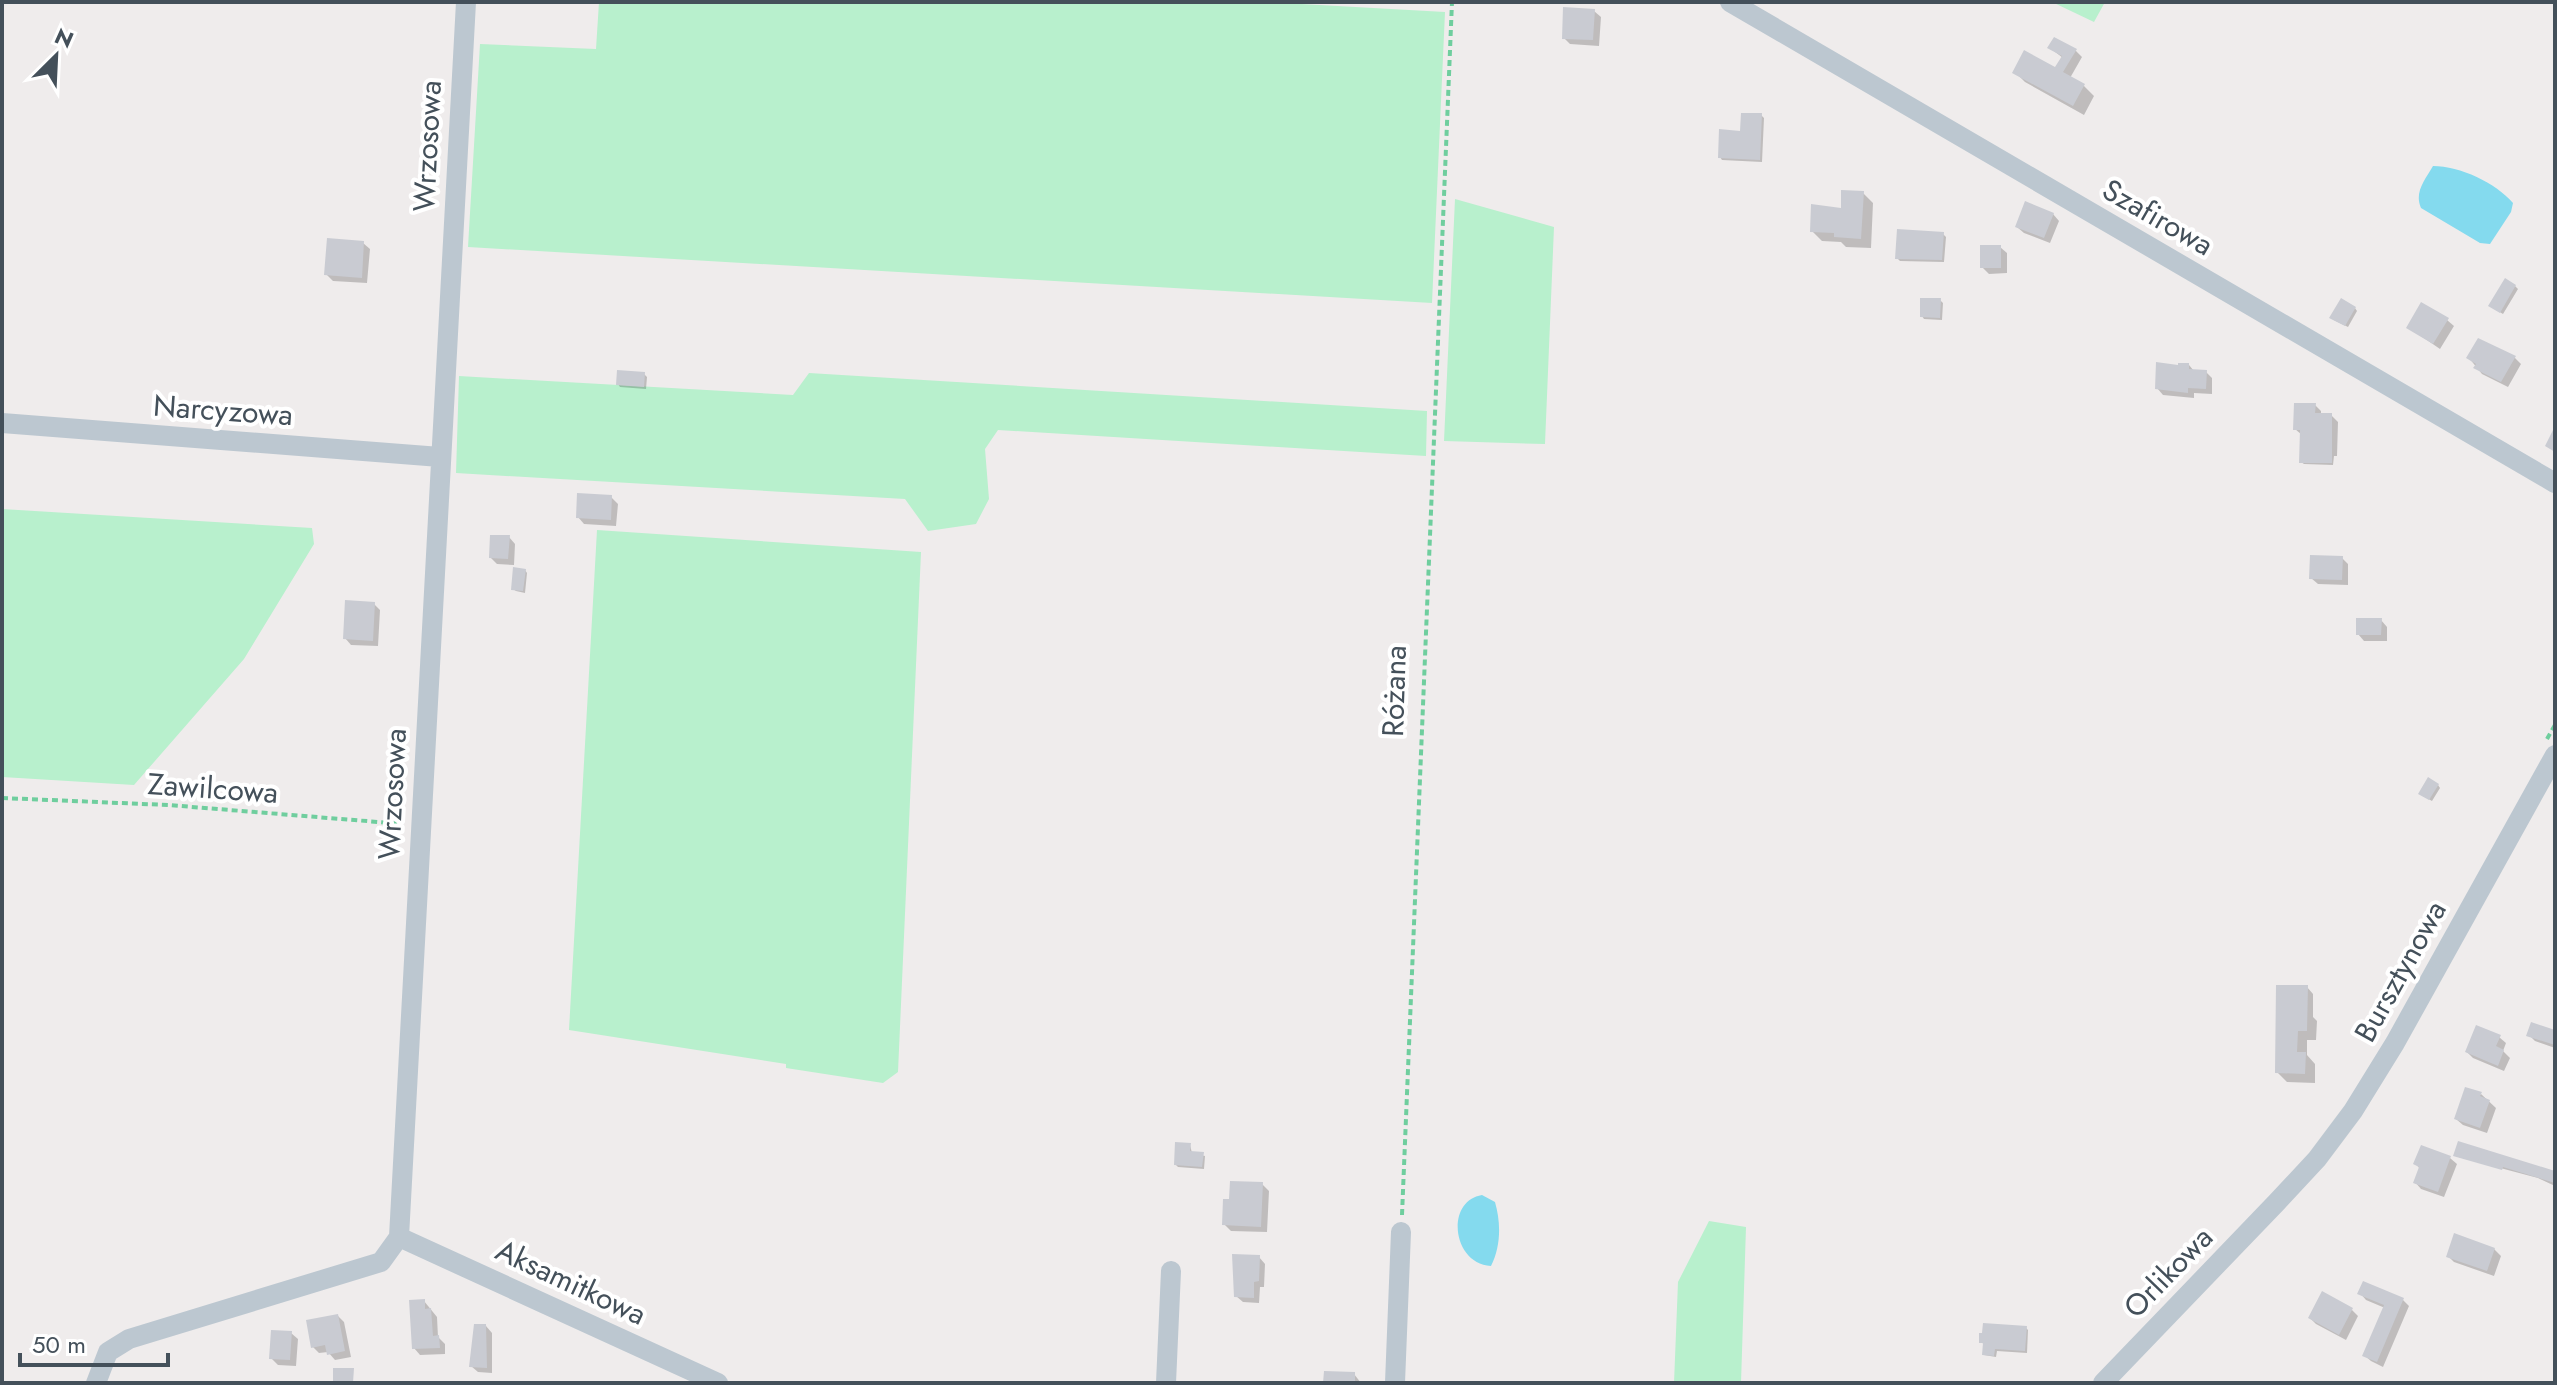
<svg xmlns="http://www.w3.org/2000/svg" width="2557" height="1385" viewBox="0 0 2557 1385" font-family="Jost,sans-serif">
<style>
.green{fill:#b8f0cd}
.water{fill:#84daee}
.shadow{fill:#0003}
.building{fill:#c9cbd2}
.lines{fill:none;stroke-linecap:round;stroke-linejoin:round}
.path{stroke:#6fce9e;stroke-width:4;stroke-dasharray:6 4;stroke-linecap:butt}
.minor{stroke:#bcc7d0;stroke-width:20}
.labels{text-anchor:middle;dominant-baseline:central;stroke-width:8;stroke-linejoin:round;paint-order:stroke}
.street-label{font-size:30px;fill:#44505a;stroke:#fff}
</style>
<rect width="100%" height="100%" fill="#efecec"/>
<path class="green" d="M599,2H1265L1445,12L1432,303L468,247L480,44L596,49Z
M2052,2H2105L2094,22Z
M1455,199L1554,227L1545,444L1444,441Z
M809,373L1427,411L1426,456L998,430L985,449L989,499L976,524L928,531L905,499L456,473L459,376L793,395Z
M2,509L312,528L314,544L244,659L134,785L2,777Z
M597,530L921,552L898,1072L883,1083L786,1068V1064L569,1030Z
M1709,1221L1746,1227L1741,1383H1674L1678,1282Z"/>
<path class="water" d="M2433,166C2460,166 2496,183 2513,203L2511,212L2490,244L2480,243L2421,208C2414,192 2425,180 2433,166Z
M1482,1195L1495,1202C1501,1223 1501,1246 1491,1266C1452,1264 1445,1201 1482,1195Z"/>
<path class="shadow" d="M1594,11L1601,17L1599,46L1570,44L1564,38Z
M2050,48L2076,51L2082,57L2070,78L2084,86L2094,96L2084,115L2025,82L2015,72L2063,74L2058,67L2063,58Z
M1761,115L1764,118L1762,162L1722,160L1720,157Z
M1863,193L1873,203L1871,248L1846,247L1841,242L1822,241L1812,231Z
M2053,214L2059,221L2050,243L2024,233L2017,227Z
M1943,234L1946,237L1944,262L1900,261L1897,258Z
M363,243L370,249L367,283L333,281L326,274Z
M2000,247L2007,253V273L1989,274L1982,267Z
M2515,286L2518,289L2503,314L2493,308Z
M1940,300L1943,303L1942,320L1924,319L1922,316Z
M2355,308L2357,311L2348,327L2334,320Z
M2447,320L2454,326L2440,349L2408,327Z
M2479,341L2515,358L2521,364L2508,387L2482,374L2469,358Z
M2189,365L2194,371L2206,372L2212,378V394L2194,393V398L2163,395L2157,388L2180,368Z
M644,374L647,377L646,389L620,387L618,384Z
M2315,405L2321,411V415H2331L2338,422L2337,456H2334L2333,465L2304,464L2301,462L2302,435L2295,429Z
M611,497L618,504L616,526L584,524L578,517Z
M509,537L515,544L514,565L497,564L491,558Z
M2342,558L2348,564V585L2318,584L2311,578Z
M525,570L527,573L525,593L516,591L513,589Z
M374,604L380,610L378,646L351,645L345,638Z
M2381,620L2387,627V641H2364L2358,634Z
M2438,785L2440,788L2432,801L2423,796Z
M2307,987L2313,994V1017L2317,1021L2316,1040H2307V1055L2315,1064V1083L2287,1082L2277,1072Z
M2555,1032V1048L2535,1041L2529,1035Z
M2499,1037L2506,1043L2503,1051L2510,1058L2504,1071L2473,1058L2467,1052Z
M2481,1094L2496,1108L2487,1133L2463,1125L2456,1119Z
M1190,1145L1192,1153L1205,1156L1204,1169L1178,1167L1176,1165Z
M2455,1156L2555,1173V1186L2538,1178Z
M2450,1158L2457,1164L2444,1197L2421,1189L2415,1182L2420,1169L2416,1164Z
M1262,1184L1269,1191L1267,1232L1231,1231L1224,1224Z
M2494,1249L2501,1256L2494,1276L2454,1262L2448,1256Z
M1259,1257L1265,1264L1264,1287H1260L1259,1303L1243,1302L1236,1296Z
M2360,1293L2403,1300L2409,1306L2383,1367L2371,1361L2364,1355L2385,1308L2366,1300Z
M424,1301L437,1317L438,1337L445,1344V1354L420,1355L414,1348Z
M2352,1310L2358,1316L2346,1340L2316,1324L2310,1318Z
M338,1316L344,1322L351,1357L335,1360L328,1352L319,1353L313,1347Z
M486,1326L492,1333V1373L478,1372L471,1366Z
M2026,1328L2028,1330L2027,1353L1997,1351L1996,1357L1984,1355L1985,1345L1981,1342Z
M291,1333L298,1339L296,1366L278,1365L271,1358Z
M1354,1374L1361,1383H1325Z"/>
<path class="building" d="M1563,7L1595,9L1593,40L1562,39Z
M2054,37L2077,49L2063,72L2085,84L2073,106L2012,73L2024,50L2055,67L2062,56L2047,48Z
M1741,113H1762L1760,160L1718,158L1719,129L1740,131Z
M1841,190L1864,191L1861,239L1834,237V233L1810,232L1811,204L1841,208Z
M2025,201L2054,213L2044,238L2015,227Z
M1897,229L1944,232L1942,260L1895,259Z
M327,238L364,241L362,278L324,275Z
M1980,245H2001V268H1980Z
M2505,278L2516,285L2500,313L2488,306Z
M1920,298H1941L1940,318L1920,317Z
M2341,298L2356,307L2345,326L2329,318Z
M2421,302L2449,318L2433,344L2406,328Z
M2478,338L2516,356L2501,382L2473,368L2476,364L2466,358Z
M2156,362L2178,365V363H2189V369L2207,370L2206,389L2188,388V393L2155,389Z
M617,370L645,372L644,387L616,385Z
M2294,403H2316L2315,413H2332V463H2299L2300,430H2293Z
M2555,426V452L2545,446Z
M577,493L612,495L611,520L576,518Z
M490,535H510L508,559L489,558Z
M2310,555L2343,556L2342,580L2309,579Z
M513,567L526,569L523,591L511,590Z
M345,600L375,602L373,641L343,639Z
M2356,618H2382L2381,635H2356Z
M2428,777L2439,784L2429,800L2418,794Z
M2276,985H2308L2307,1031H2298L2297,1052H2306L2305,1074L2275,1073Z
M2531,1022L2555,1030V1045L2526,1036Z
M2476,1025L2501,1035L2496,1046L2504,1050L2498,1066L2465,1052Z
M2465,1087L2482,1092L2480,1096L2490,1100L2480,1128L2454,1119Z
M2458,1141L2555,1171V1183L2503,1167L2502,1170L2453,1156Z
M1175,1142L1191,1143L1190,1151L1204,1152L1202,1167L1174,1165Z
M2421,1145L2451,1156L2438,1192L2413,1183L2419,1167L2413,1164Z
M1230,1181L1263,1182L1261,1227L1222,1225L1223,1199H1229Z
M2454,1233L2495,1248L2487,1271L2446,1257Z
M1232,1254L1260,1255L1259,1281L1254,1282V1298L1234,1297Z
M2363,1281L2404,1298L2377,1362L2362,1356L2384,1305L2357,1294Z
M2322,1291L2353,1308L2339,1335L2308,1318Z
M425,1299V1309L431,1308L433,1336L439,1335L440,1348L412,1349L409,1300Z
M338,1314L345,1351L327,1355L325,1345L311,1348L306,1320Z
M1983,1323L2027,1326L2025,1351L1995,1349L1994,1356L1982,1355L1983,1343H1979V1333H1982Z
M474,1324H486L487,1368L469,1367Z
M271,1330L292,1331L290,1360L269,1359Z
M333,1368H354L353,1383H333Z
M1324,1371L1355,1372V1383H1323Z"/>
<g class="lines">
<path class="path" d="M2547,739L2555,725
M2,798L168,805L403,824
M1402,1215L1452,2"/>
<path class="minor" d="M1730,2L2555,483
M2,423L440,457
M399,1237L718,1383
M96,1383L108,1352L129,1339L381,1262L399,1237L466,2
M1166,1383L1171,1271
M1395,1383L1401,1232
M2103,1383L2277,1202L2317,1159L2353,1111L2395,1043L2555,755"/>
</g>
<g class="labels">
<g class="street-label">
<text transform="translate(427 146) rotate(-87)">Wrzosowa</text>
<text transform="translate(2158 217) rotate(30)">Szafirowa</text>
<text transform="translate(223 410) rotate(4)">Narcyzowa</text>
<text transform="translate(1394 691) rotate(-88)">Różana</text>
<text transform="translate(213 788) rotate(4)">Zawilcowa</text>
<text transform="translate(392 794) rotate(-87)">Wrzosowa</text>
<text transform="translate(2400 971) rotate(-61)">Bursztynowa</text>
<text transform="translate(2168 1272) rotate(-46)">Orlikowa</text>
<text transform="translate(571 1282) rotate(25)">Aksamitkowa</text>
</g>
</g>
<rect width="2557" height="1385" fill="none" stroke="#44505a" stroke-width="8"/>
<g transform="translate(56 56) rotate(24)" stroke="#ffffff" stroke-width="6" paint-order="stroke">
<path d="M0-6L14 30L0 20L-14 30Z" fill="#44505a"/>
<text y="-12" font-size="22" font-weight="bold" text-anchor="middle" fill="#44505a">N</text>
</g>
<path d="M20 1353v12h148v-12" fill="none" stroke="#44505a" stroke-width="4"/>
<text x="32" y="1353" font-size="24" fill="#44505a" stroke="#ffffff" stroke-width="6" paint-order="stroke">50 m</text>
</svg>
